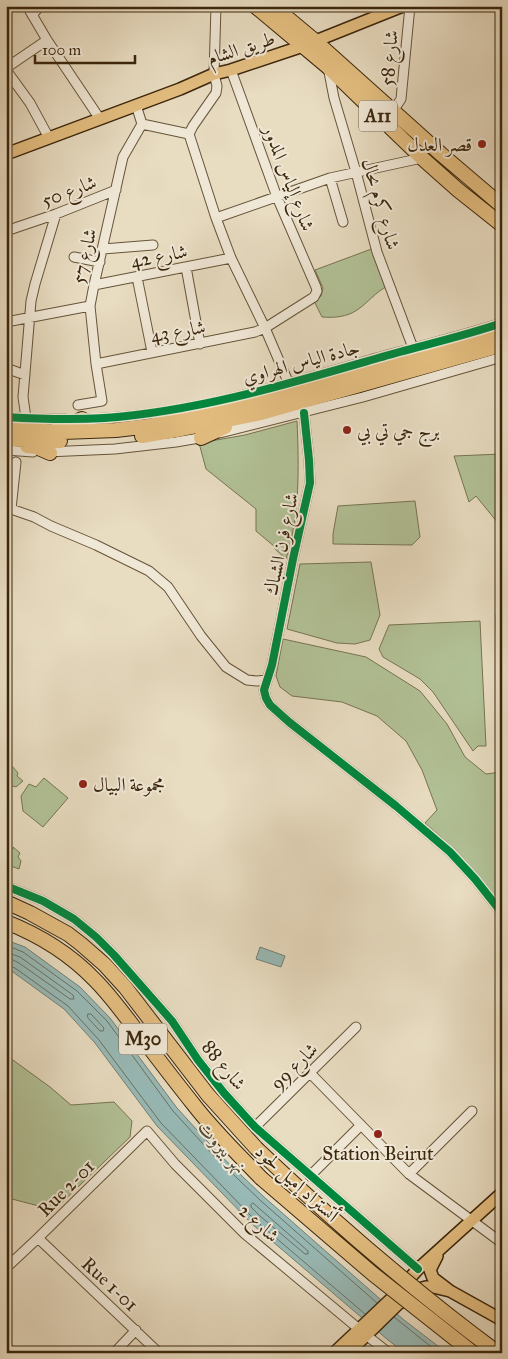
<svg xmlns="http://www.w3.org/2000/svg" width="508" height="1359" viewBox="0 0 508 1359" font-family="'IM FELL Great Primer',Amiri,serif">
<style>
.green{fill:#b2c196;stroke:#767451}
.water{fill:#98bab7;stroke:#737f73}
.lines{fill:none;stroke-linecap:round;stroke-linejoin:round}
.shore{stroke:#6a7062;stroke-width:1}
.minor-casing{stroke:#665439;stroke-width:11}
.major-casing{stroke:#3b260c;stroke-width:14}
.highway-casing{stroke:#3b260c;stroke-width:16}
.minor{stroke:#f0e8d7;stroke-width:9}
.major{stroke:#e4be80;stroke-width:11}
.highway{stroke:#e4be80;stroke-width:14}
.highway-bridge-casing{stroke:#3b260c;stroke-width:16;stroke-linecap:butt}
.highway-bridge{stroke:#e4be80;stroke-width:14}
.cycleway-casing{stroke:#f0e8d7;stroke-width:11}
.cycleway{stroke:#00873e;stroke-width:8}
.poi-dot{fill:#8f2418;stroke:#f0e8d7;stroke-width:2}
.labels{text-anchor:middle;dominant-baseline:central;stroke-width:4;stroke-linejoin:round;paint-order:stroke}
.shield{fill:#f0e8d7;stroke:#716049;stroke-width:1}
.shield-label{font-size:18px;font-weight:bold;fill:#3b260c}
.street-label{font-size:19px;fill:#3b260c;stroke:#f0e8d7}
.poi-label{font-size:19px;fill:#3b260c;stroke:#f0e8d7;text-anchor:start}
.water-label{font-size:20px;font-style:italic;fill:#524b37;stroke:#f0e8d7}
</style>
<rect width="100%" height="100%" fill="#e8dcc1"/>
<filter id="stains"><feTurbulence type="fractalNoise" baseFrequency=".004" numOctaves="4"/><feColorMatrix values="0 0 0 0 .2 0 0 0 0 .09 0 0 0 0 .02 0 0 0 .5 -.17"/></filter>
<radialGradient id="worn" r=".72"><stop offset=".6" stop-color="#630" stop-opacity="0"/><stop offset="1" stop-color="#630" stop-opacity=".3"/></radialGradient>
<path class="green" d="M374,248L388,286C375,292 368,303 357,310C347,317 334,318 322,317L314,301L321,296L323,288L315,270Z
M297,421C299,467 300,515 286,559L275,549V547L256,531V509L206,469L199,443L245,435Z
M502,454V528L476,496L469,502L454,456Z
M415,501L420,537L412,545L333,544V534L338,506Z
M371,562L380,615L370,640L355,644L337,643L287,629L300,564Z
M502,610V670L497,671L496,615Z
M480,621L486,746H478L473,751L433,692L420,679L383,657L379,649L389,625Z
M283,639L366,657L420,691L447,724L465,757L486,774L502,772V908L479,877L453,848L425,823L437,810L422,770L406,741L377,716L342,702L292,696L280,687L276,676Z
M6,759L18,773L17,776L23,781L16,787L6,784Z
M44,778L68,798L43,827L23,811L21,796L29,784L36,787Z
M13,847L20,853L18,857L21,861L19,869L8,865L7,851L9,848L13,849Z
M6,1055L50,1087L71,1105L114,1102L132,1121L130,1137L54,1210L12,1199L6,1196Z"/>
<path class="water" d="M6,940L25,947L80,987L110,1018L177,1108L218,1153L264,1197L404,1320L447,1353H405L388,1340L252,1224L157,1126L95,1043L64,1009L13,972L6,969Z
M260,947L285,956L281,967L256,959Z"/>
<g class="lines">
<path class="shore" d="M6,945L23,952L77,991L107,1021L173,1111L215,1157L261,1201L377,1303
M6,952L20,957L73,995L74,999H70L19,963L11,959H6
M6,965L15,968L68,1006L99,1040L161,1123L255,1220L365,1314
M88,1014H91L104,1028L103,1031H100L88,1018Z
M253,1203L308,1251V1254H305L260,1216L251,1207V1205Z
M394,1317L439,1353"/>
<g class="minor-casing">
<path id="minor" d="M27,6L47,40L100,119
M216,6L214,74L217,86L216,93L193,126L189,134L216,218L231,258L265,328L289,384
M32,15L40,6
M328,67L334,98L356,172L377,252L413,348
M6,68L47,40
M6,70L30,103L49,138
M136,105L142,124
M393,111L401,99L410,6
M142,124L189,134
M330,178L343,222
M216,218L330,178L422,158
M6,231L56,214L116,190
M103,249L153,245
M74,257L100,262
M186,267L200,344
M137,277L152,352
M94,285L231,258
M6,322L90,306
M96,364L255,332L265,328L314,297L317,291L316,287L277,197L231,70
M6,368L25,375
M78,405L102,401L96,364L90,306L94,285L123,157L142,124
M304,413L309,460L310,483L293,559L272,665L264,690L266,698L270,705L289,722L396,806L450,852L475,879L502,913
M6,417L31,419H66
M26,418L23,397L31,301L35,284L56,214
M79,419C176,418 277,387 370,360C413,348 458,337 502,323
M220,433L363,397L502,357
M6,450L33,452
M46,452L115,449L176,442L205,437
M6,509H11L34,517L51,526L96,545L149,571L168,587L201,636L226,667L247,680L257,681L267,680
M11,509L16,462
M6,886L43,901L74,919L96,937L114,955L172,1021L198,1060L224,1093L255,1127L418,1269
M310,1073L409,1174L502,1243
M255,1127L356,1027
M409,1174L472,1111
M310,1176L361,1125
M38,1238L159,1353
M6,1268L38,1238L147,1131L175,1164L245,1234L359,1329
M366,1335L389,1353
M6,1351L9,1353
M114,1353L136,1330"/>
</g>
<g class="major-casing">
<path id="major" d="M6,154L180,89L214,74L231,70L303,46L403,6
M437,1256L430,1270L433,1278L450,1291L502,1320
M334,1353L391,1299L418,1269L502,1193
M348,1353L398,1304L419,1289L426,1287H433L450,1291"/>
</g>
<g class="highway-casing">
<path id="highway" d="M255,6L328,67L422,158L458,190L502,225
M273,6L315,41L441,154L502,206
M59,424H72L82,419
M6,429L63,432L116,430L149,426L255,402L502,332
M142,436L182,429L257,414L502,345
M201,438L225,427
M6,439L60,441
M27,446L36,447L50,453
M6,902L30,913L68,934L81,944L105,965L125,987L208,1095L256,1148
M6,922C39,935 70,954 95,980C110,995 123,1013 136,1030C155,1055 174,1080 194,1105C214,1131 238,1154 261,1178"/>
</g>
<use href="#minor" class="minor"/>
<use href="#major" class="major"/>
<use href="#highway" class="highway"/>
<g class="highway-bridge-casing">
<path id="highway-bridge" d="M256,1148C333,1221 413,1290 498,1353
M261,1178L373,1274L473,1353"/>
</g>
<use href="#highway-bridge" class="highway-bridge"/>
<g class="cycleway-casing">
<path id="cycleway" d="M304,413L309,460L310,483L293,559L272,665L264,690L266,698L270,705L289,722L396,806L450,852L475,879L502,913
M6,417C39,419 72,420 105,418C198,411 288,384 378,358C419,346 461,337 502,323
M6,886L43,901L74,919L96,937L114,955L172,1021L198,1060L224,1093L255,1127L418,1269"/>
</g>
<use href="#cycleway" class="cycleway"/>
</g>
<g class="poi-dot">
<circle cx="482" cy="144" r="5"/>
<circle cx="347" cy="430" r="5"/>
<circle cx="83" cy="784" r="5"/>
<circle cx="378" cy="1134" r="5"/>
</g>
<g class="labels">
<g class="shield">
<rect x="359" y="100.5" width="38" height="31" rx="4"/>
<rect x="119" y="1023.5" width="48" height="31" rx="4"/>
</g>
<g class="shield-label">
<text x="378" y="116">A11</text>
<text x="143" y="1039">M30</text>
</g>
<g class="street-label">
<text transform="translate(241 48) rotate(-18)">طريق الشام</text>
<text transform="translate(389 58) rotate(-85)">شارع 58</text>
<text transform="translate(289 178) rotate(69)">شارع إلياس المدور</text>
<text transform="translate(69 191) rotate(-21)">شارع 50</text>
<text transform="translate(381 204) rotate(74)">شارع كرم ىحال</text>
<text transform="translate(84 256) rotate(-77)">شارع 57</text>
<text transform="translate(159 256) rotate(-11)">شارع 42</text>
<text transform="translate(178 331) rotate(-10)">شارع 43</text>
<text transform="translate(301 362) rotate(-15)">جادة الياس الهراوي</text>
<text transform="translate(281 544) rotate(-78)">شارع فرن الشباك</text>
<text transform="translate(224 1065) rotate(51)">شارع 88</text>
<text transform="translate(294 1066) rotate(-45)">شارع 99</text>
<text transform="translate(297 1183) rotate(42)">أتستراد إميل لحود</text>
<text transform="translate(66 1188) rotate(-45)">Rue 2-01</text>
<text transform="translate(259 1223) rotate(42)">شارع 2</text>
<text transform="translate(110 1284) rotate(43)">Rue 1-01</text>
</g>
<g class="poi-label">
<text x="472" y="144" text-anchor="end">قصر العدل</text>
<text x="357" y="430">برج جي تي بي</text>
<text x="93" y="784">مجموعة البيال</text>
<text x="378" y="1153" text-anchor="middle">Station Beirut</text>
</g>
<g class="water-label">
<text transform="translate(223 1147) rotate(48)">نهر بيروت</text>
</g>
</g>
<rect width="508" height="1359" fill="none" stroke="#e8dcc1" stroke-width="25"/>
<rect x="8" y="8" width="493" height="1344" fill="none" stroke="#3b260c" stroke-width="2.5"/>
<rect x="12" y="12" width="483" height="1334" fill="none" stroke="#3b260c"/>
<path d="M35 55v8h100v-8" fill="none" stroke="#3b260c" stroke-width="2.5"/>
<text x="42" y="55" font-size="15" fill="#3b260c" stroke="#f0e8d7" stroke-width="4" paint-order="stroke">100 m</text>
<rect width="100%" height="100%" filter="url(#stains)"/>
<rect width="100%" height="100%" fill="url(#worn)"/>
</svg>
